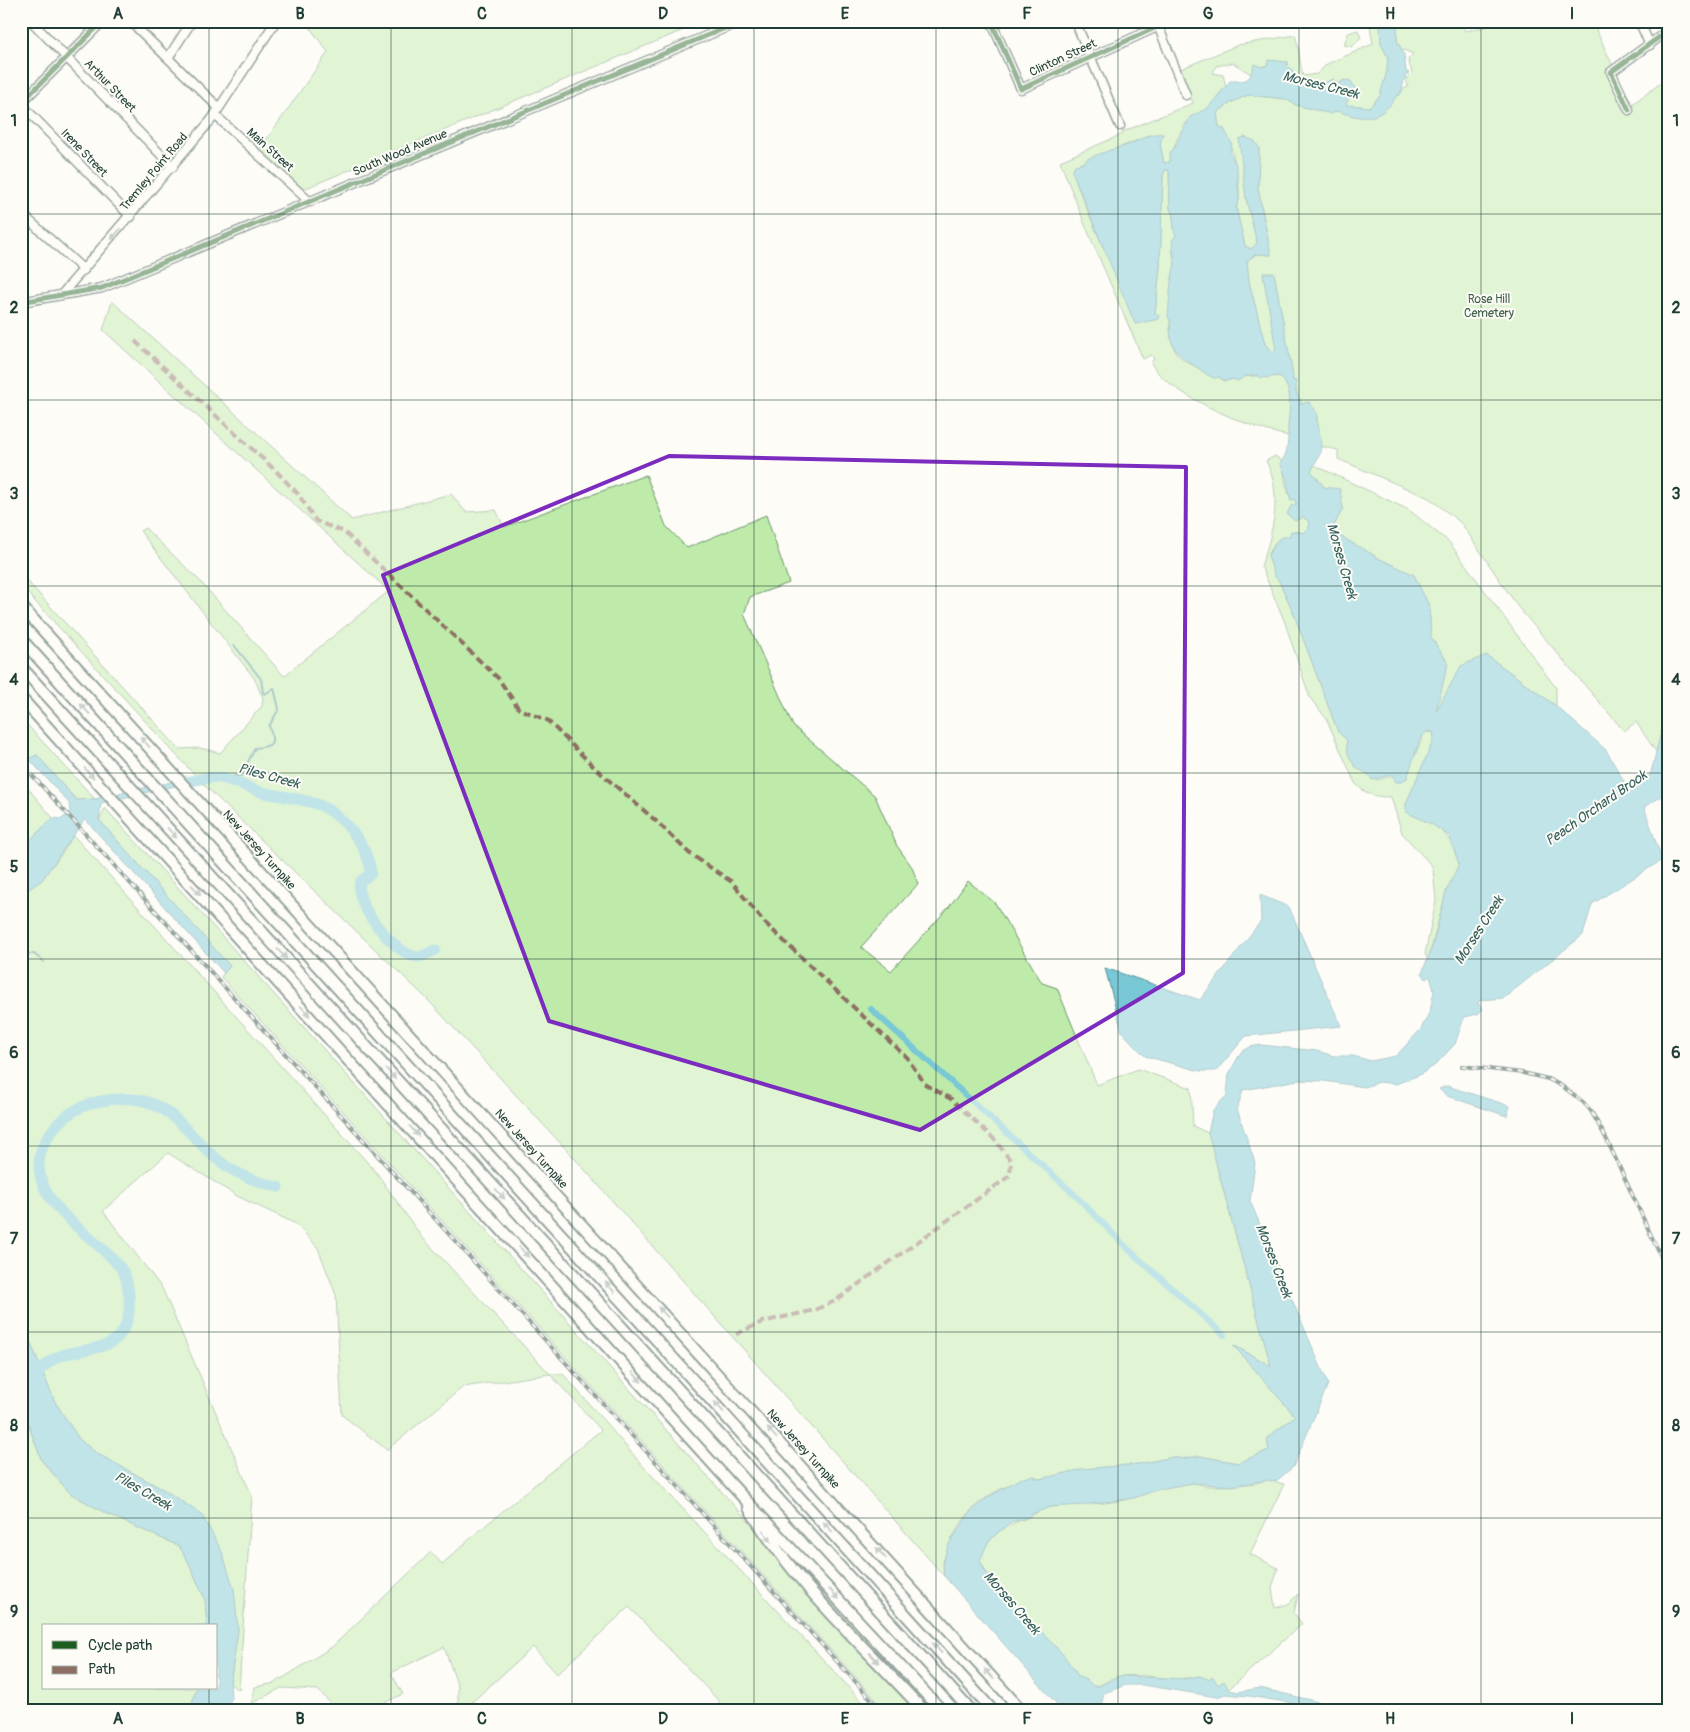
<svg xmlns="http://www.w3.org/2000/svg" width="1690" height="1732" viewBox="0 0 1690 1732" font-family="Pangolin,sans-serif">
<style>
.green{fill:#beeba9;stroke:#6e946e}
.water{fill:#79c8d6;stroke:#559095}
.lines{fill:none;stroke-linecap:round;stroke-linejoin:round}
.stream{stroke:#559095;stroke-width:2}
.canal{stroke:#79c8d6;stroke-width:6}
.river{stroke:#79c8d6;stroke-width:11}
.minor-casing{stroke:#1f3d34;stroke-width:11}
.highway-casing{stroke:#1f3d34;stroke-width:14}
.minor{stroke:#fdfcf7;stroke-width:8}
.highway{stroke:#fdfcf7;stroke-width:10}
.rail-casing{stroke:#1f3d34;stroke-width:4}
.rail{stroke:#fdfcf7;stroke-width:2;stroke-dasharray:5.5;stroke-linecap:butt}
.quiet{stroke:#8d6e63;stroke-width:4;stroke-dasharray:8 4;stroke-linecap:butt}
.cycleway-casing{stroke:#fdfcf7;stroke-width:8}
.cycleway{stroke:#1b5e20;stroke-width:5}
.oneway{fill:#8e9c96}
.marked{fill:none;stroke:#7b2cbf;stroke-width:4;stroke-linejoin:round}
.grid{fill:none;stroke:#1f3d34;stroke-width:1;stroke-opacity:0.55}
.labels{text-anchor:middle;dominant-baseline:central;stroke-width:4;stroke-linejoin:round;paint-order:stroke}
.street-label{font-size:12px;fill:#1f3d34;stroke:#fdfcf7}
.park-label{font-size:12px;fill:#3f604b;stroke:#fdfcf7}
.water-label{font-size:14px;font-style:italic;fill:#36605c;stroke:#fdfcf7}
.neatline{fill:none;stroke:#1f3d34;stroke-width:2}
.grid-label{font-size:16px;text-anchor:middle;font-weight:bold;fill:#1f3d34}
</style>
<rect width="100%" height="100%" fill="#fdfcf7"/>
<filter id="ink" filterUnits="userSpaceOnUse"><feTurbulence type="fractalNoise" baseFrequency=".02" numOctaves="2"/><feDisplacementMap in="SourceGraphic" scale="10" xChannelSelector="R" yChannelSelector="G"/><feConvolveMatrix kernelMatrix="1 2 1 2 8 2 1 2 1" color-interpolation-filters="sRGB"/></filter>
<g filter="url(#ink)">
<path class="green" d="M305,21H705L299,191L257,153L328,52Z
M1369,21H1380L1381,44L1388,57L1387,71L1380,96L1370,107L1345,105L1347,101L1354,94L1345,80L1337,84L1333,79L1322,84L1299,83L1296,75L1287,67L1288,62L1268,61L1267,65L1253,70L1251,74L1233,63L1216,66L1213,73L1223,75L1226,86L1208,108L1184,125L1175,144L1171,162L1164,163L1160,144L1150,135L1079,164L1076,183L1103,247L1139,322L1159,319V316L1155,314L1160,267L1163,176L1165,170H1169L1170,209C1176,217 1171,227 1176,235C1175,241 1172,248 1173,254C1173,258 1175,261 1175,265C1171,284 1164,340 1178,355C1191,368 1211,371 1225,381L1249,376H1280C1296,393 1289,417 1290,436C1258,432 1163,393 1151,362L1154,359L1151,355L1143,359L1085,225L1060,161L1123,134L1122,132L1193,103L1178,70L1238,45L1295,35C1300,49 1299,62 1303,76L1317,74L1327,64L1373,44Z
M1397,21H1460L1465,31L1512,21H1592L1631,105L1669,77V702L1656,752L1636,722L1624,731L1518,607L1461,523L1429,498L1338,459V450L1319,446C1320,441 1318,417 1316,413C1315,409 1311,406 1309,402L1302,404C1297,397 1295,390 1296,382L1293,380L1292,370L1274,273L1263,274L1277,350L1271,351L1265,344L1249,282L1247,261L1256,254L1271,255L1258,189L1259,148L1255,142L1244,137L1246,198L1257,243L1251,249L1245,246C1243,233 1237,220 1237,208C1236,204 1238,204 1239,200C1241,182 1232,145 1224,129L1219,127L1217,113L1230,103L1248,95L1286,99L1296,105L1331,113L1337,111L1361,117H1375L1397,95H1400L1403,89L1408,87L1406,79L1412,73L1408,59L1413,54L1401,49L1397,40Z
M1358,30L1361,37L1352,47L1344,45L1348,33Z
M112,301L352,520L451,494L466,512L496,510L504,527L646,475L666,526L687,548L766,515L789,583L750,597L744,614L793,726L875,796L897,846L912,867L918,884L861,947L891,971L949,907L968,881L995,903L1042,983L1057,988L1097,1085L1138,1069L1191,1088L1193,1126L1208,1133L1271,1366L1235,1346L1295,1416L1267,1438L1269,1450L1239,1463L1199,1456L1181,1459L1173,1457L1139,1464L1083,1469L1041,1479L1034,1476C1014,1483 994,1490 978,1504C962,1517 939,1554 944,1576L577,1161L427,999L202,783L21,586V574L179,749L200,748L220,753L262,706L263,698L254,678L140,531L145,528L198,579L284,676L389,591L103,330Z
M1275,456L1282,461L1286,485L1291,500L1294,499L1303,517L1310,522L1309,528L1304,533L1297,531L1290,537L1277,540L1268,555L1275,577L1279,581L1292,609L1338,732L1347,740L1356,767L1378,780L1394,775L1415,756L1424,733L1433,732L1434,737L1431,746L1406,804L1410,814C1440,825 1450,833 1459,864L1446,892L1428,960L1425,954L1436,901L1433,870L1431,865L1402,833L1391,797C1375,797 1366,795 1355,783L1326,718L1310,698L1284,620L1261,566C1273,533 1283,494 1266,461Z
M1314,465L1409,510L1449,542L1556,688V706L1486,655L1435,713L1448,663L1431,637L1429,606L1414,575L1380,559L1331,531L1343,508L1311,471Z
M21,718L95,799L76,800L37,755L29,759L21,751Z
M21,780L53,818L21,849Z
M105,808L184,894L919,1711H886L221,977L229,966L99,820Z
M73,835L376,1172L421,1236L550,1374H563L644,1467L871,1711H711L720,1702L629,1607L557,1674L533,1647L462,1711H458V1687L444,1647L391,1673L403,1694L367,1711H338L318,1690L281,1688L251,1704L255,1687L275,1683L332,1647L431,1552L442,1564L480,1530L601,1430L550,1374L463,1387L387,1450L342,1415L336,1295L318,1248L296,1224L237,1196L168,1153L103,1211L162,1288L252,1496L239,1690L230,1684L238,1630L202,1515L166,1491L96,1453L79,1439L55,1402L30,1342L21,1332V895C43,878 61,859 73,835Z
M21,1405L42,1461L70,1493L105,1513L179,1546L189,1563L205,1599L207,1626H44V1688H197L189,1711H21Z
M1268,1480L1284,1484L1250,1554L1278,1568L1272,1588L1275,1608L1288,1604L1298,1594L1294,1613L1302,1624L1229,1689L1199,1676C1173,1683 1147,1673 1121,1676C1110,1677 1104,1686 1093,1686L1087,1680L1079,1677L1064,1656L996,1582L991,1580L980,1561C985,1538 1004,1526 1024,1519C1033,1516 1041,1508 1051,1507C1078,1503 1108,1506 1135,1497C1152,1492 1174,1483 1193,1483C1198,1483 1203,1486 1208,1486C1228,1486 1249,1485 1268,1480Z"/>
<path class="water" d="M1380,21H1397V40L1404,55L1406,71L1409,73L1406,75L1400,95H1397C1382,121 1364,121 1337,111L1331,114L1296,105L1286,99L1248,95L1230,103L1217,113L1219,127L1224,129L1232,144L1230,152L1237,168L1239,200L1236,207L1245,246L1251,249L1257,243L1246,198L1239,139L1244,137L1255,141L1259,148L1258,189L1271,255L1256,254L1247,261L1249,282L1265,344L1271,351L1276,350L1263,273H1274L1292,370L1293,380L1296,381V392L1302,404L1309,402L1317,413L1316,423L1321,438V452L1311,471L1323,487L1340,489L1343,508L1331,531L1380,559L1414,575L1429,606L1431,637L1448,663L1436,711L1461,666L1486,655L1556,706L1606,750L1626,785L1631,787L1645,780L1646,776H1650L1669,702V796L1664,795L1644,807L1662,860L1592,904L1583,935L1504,998L1480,1000L1478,1003L1483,1009L1478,1014L1464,1017L1455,1044L1434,1066L1419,1075L1396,1084L1379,1082L1365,1087L1324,1081L1298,1080L1243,1090L1237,1109L1255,1163L1250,1201L1328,1384L1293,1467L1275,1482L1268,1480L1231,1486L1193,1483L1159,1489L1134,1498L1083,1505L1050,1507L1032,1514L1027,1518L1011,1522L995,1535L987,1544L980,1561L990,1580L996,1582L1064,1656L1079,1677L1087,1680L1093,1686H1100L1120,1676L1186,1679L1199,1676L1208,1679L1213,1677L1218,1685L1224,1681L1229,1690L1238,1692L1260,1688L1327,1704L1325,1708L1248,1696L1225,1694L1217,1697L1143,1685H1126L1104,1693L1102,1701L1105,1711H1063L944,1576L943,1562L949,1544L971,1511L990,1496L1020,1479L1031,1476L1041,1479L1083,1469L1139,1464L1173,1457L1181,1459L1199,1456L1238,1463L1269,1450L1267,1438L1295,1416L1233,1345L1271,1366L1208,1133L1213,1110L1227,1095L1229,1074L1241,1052L1250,1047L1261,1045L1317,1051L1334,1056H1353L1371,1061L1396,1056L1421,1029L1430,1011L1434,991L1430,976L1426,979L1422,973L1433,945L1446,892L1459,864L1449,836L1433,825L1406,812V804L1431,746L1434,737L1433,732L1427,731L1420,739L1407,778L1402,782H1396L1392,774L1372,780C1368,772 1362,772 1356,767C1350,761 1345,748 1347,740L1338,732L1292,609L1279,581L1275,577L1268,555L1281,537H1289L1291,531L1304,533L1309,528L1310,522L1303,517L1295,521L1287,514L1291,506L1297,504L1294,499L1291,500L1286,477L1280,463C1289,454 1288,439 1288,426C1289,410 1294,390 1280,376L1261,378L1258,375L1245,376L1238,381L1233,379L1225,381L1219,377L1214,378C1206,375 1204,372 1198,368C1177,354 1168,348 1171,321L1168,317L1171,281L1175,264L1172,241L1176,235C1171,227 1176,217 1170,209L1169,170H1165L1163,176L1160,267L1155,314L1160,316L1159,319L1135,324L1072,171L1075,165L1084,163L1087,159C1099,154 1112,149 1125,146C1138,142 1148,132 1163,134L1160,144L1164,163L1170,162V152L1174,149L1190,117L1208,108L1230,81C1247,81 1250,82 1254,64L1262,67L1267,65L1268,60L1288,62L1287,67L1291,69L1299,83L1322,84L1333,79L1338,84L1345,80L1351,81L1355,88L1354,94L1347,101L1346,105L1370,107L1380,96L1387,71L1388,57L1381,44Z
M37,755L76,800L95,799L194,777L202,783L192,782L101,803L99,820L230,966L224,973L85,819L42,880L21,895V849L53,818L62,819L70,812L69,803L29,759Z
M1260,895L1289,907L1341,1026L1246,1036L1216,1071H1200L1145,1056L1122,1032L1105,968L1200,1000L1261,921Z
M1447,1086L1510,1106L1507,1116L1447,1096L1439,1089Z
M21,1332L30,1341L55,1402L79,1439L96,1453L166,1491L202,1515L222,1552L234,1589L238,1630L230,1684L231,1698L227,1711H189L197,1688H216V1626H207L205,1599L189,1563L179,1546L105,1513L70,1493L42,1461L21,1405Z"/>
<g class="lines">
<path class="stream" d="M224,779L234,776H241L255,748C272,746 276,745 269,726L279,709L274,688L265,694L263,693L261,679L234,645
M21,953L34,954L44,962
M1326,1705L1360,1711"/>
<path class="canal" d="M871,1009L1075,1195L1128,1249L1224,1335"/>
<path class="river" d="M184,783C196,780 209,776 221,778C236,781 250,789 265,793C281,796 298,798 313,803C341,811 368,845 371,873C368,877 361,879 360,883C353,904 394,951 413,956C421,959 428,953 435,950
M31,1380C39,1371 48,1361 60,1356C84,1346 119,1355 128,1318C131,1304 129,1286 124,1273C119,1264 109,1255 101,1248C74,1223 32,1196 40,1155C43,1142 54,1126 64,1118C84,1101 115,1096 140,1100C174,1107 192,1139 217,1159C234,1174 256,1182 278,1187"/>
<g class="minor-casing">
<path id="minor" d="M31,21L173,167
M130,21L219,108
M991,21L1021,89L1170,21
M1075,21L1120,126
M1639,21L1650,45
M1157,23L1186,95
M168,58L192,21
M21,103L103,21
M21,104L131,217
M1629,110L1611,72L1669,30
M215,115L310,202
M21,213L84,270
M62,294L212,119L276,21
M21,302L102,288L742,21"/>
</g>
<g class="highway-casing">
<path id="highway" d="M21,606L1022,1711
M21,639L993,1711
M21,667L971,1711
M21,698L741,1495L942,1711
M749,1508C795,1584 864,1646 924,1711"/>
</g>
<use href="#minor" class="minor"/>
<use href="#highway" class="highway"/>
<g class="rail-casing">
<path id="rail" d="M21,763L882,1711
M1462,1066L1523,1073L1548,1079L1562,1086L1583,1102L1591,1111L1606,1138L1669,1274"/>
</g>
<use href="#rail" class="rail"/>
<path class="quiet" d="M135,341L277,472L298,494L316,521L344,532L498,678L519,709L547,720L596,769L656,821L689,853L732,882L763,921L907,1058L925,1084L951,1099L994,1139L1011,1161L1010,1175L1004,1180L835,1301L815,1310L762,1322L735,1335"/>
<g class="cycleway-casing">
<path id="cycleway" d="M991,21L1021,89L1170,21
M21,103L103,21
M1629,110L1611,72L1669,30
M21,302L102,288L742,21"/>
</g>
<use href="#cycleway" class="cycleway"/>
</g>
<defs><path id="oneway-solid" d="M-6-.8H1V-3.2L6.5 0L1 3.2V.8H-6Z" transform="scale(1.25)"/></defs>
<g class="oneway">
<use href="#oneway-solid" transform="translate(116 234) rotate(131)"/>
<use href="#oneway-solid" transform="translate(85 709) rotate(-132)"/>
<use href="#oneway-solid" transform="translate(145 742) rotate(-132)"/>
<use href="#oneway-solid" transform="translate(89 773) rotate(48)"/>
<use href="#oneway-solid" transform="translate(172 833) rotate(48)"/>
<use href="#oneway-solid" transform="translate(196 890) rotate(48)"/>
<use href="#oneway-solid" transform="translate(282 954) rotate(48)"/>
<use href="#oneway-solid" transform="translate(305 1011) rotate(48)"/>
<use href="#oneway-solid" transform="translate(391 1074) rotate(48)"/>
<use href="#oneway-solid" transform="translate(414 1131) rotate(48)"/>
<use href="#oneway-solid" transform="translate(500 1194) rotate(48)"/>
<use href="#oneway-solid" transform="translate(524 1252) rotate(48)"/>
<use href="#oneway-solid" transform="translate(610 1287) rotate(-132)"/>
<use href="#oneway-solid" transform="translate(663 1312) rotate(-132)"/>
<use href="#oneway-solid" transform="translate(637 1377) rotate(48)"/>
<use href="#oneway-solid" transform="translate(719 1407) rotate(-132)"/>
<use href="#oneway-solid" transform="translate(772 1433) rotate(-132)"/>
<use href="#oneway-solid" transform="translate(828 1527) rotate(-132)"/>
<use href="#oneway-solid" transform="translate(767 1536) rotate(53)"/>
<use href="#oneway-solid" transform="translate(881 1553) rotate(-132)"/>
<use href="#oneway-solid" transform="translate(834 1594) rotate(47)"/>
<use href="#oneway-solid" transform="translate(937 1648) rotate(-132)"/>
<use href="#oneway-solid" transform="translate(874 1658) rotate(47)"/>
<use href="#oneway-solid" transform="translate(989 1674) rotate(-132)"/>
</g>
</g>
<path d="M0 0H1690V1732H0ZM669,456L1186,467L1183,973L920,1130L549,1021L383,575Z" fill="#fdfcf7" fill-opacity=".55" fill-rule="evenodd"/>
<path class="marked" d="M669,456L1186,467L1183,973L920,1130L549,1021L383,575Z"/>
<path class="grid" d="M209,21V1626M391,21V1711M572,21V1711M754,21V1711M936,21V1711M1118,21V1711M1299,21V1711M1481,21V1711M21,214H1669M21,400H1669M21,586H1669M21,773H1669M21,959H1669M21,1146H1669M21,1332H1669M21,1518H1669M209,1688V1711"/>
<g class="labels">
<g class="street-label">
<text transform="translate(1063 58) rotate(-25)">Clinton Street</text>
<text transform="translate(110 86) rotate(46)">Arthur Street</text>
<text transform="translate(270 150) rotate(42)">Main Street</text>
<text transform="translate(84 153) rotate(46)">Irene Street</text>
<text transform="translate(400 153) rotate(-23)">South Wood Avenue</text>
<text transform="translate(154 172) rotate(-50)">Tremley Point Road</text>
<text transform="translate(259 850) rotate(48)">New Jersey Turnpike</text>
<text transform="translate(531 1149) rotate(48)">New Jersey Turnpike</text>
<text transform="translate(803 1449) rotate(48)">New Jersey Turnpike</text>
</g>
<g class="park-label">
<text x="1489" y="299">Rose Hill<tspan x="1489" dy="14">Cemetery</tspan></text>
</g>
<g class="water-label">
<text transform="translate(1321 85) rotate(14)">Morses Creek</text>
<text transform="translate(1342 561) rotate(74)">Morses Creek</text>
<text transform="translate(269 776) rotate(15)">Piles Creek</text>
<text transform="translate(1596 808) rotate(-35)">Peach Orchard Brook</text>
<text transform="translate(1479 930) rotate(-57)">Morses Creek</text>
<text transform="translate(1274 1261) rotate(69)">Morses Creek</text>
<text transform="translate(143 1491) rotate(30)">Piles Creek</text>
<text transform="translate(1012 1603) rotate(49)">Morses Creek</text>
</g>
</g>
<rect width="1690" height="1732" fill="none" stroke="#fdfcf7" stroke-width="55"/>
<rect x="42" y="1624" width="175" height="65" fill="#fdfcf7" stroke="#a4b0a9"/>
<rect x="52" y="1641" width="25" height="8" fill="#1b5e20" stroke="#a4b0a9"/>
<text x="88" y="1650" font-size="15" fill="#1f3d34">Cycle path</text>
<rect x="52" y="1666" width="25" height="8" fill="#8d6e63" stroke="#a4b0a9"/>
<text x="88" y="1674" font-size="15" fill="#1f3d34">Path</text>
<rect x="28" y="28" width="1634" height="1676" class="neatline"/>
<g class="grid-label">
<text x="118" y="19">A</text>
<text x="300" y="19">B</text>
<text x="482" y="19">C</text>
<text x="663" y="19">D</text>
<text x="845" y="19">E</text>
<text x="1027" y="19">F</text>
<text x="1208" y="19">G</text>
<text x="1390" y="19">H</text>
<text x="1572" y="19">I</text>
<text x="14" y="126">1</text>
<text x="1676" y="126">1</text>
<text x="14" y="313">2</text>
<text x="1676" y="313">2</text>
<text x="14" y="499">3</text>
<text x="1676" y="499">3</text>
<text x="14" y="685">4</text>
<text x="1676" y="685">4</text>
<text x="14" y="872">5</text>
<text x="1676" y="872">5</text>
<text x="14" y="1058">6</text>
<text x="1676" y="1058">6</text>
<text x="14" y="1244">7</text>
<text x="1676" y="1244">7</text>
<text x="14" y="1431">8</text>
<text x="1676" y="1431">8</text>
<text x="14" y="1617">9</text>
<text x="1676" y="1617">9</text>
<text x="118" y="1724">A</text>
<text x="300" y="1724">B</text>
<text x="482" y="1724">C</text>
<text x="663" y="1724">D</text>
<text x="845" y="1724">E</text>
<text x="1027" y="1724">F</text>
<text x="1208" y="1724">G</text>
<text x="1390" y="1724">H</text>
<text x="1572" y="1724">I</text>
</g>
</svg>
